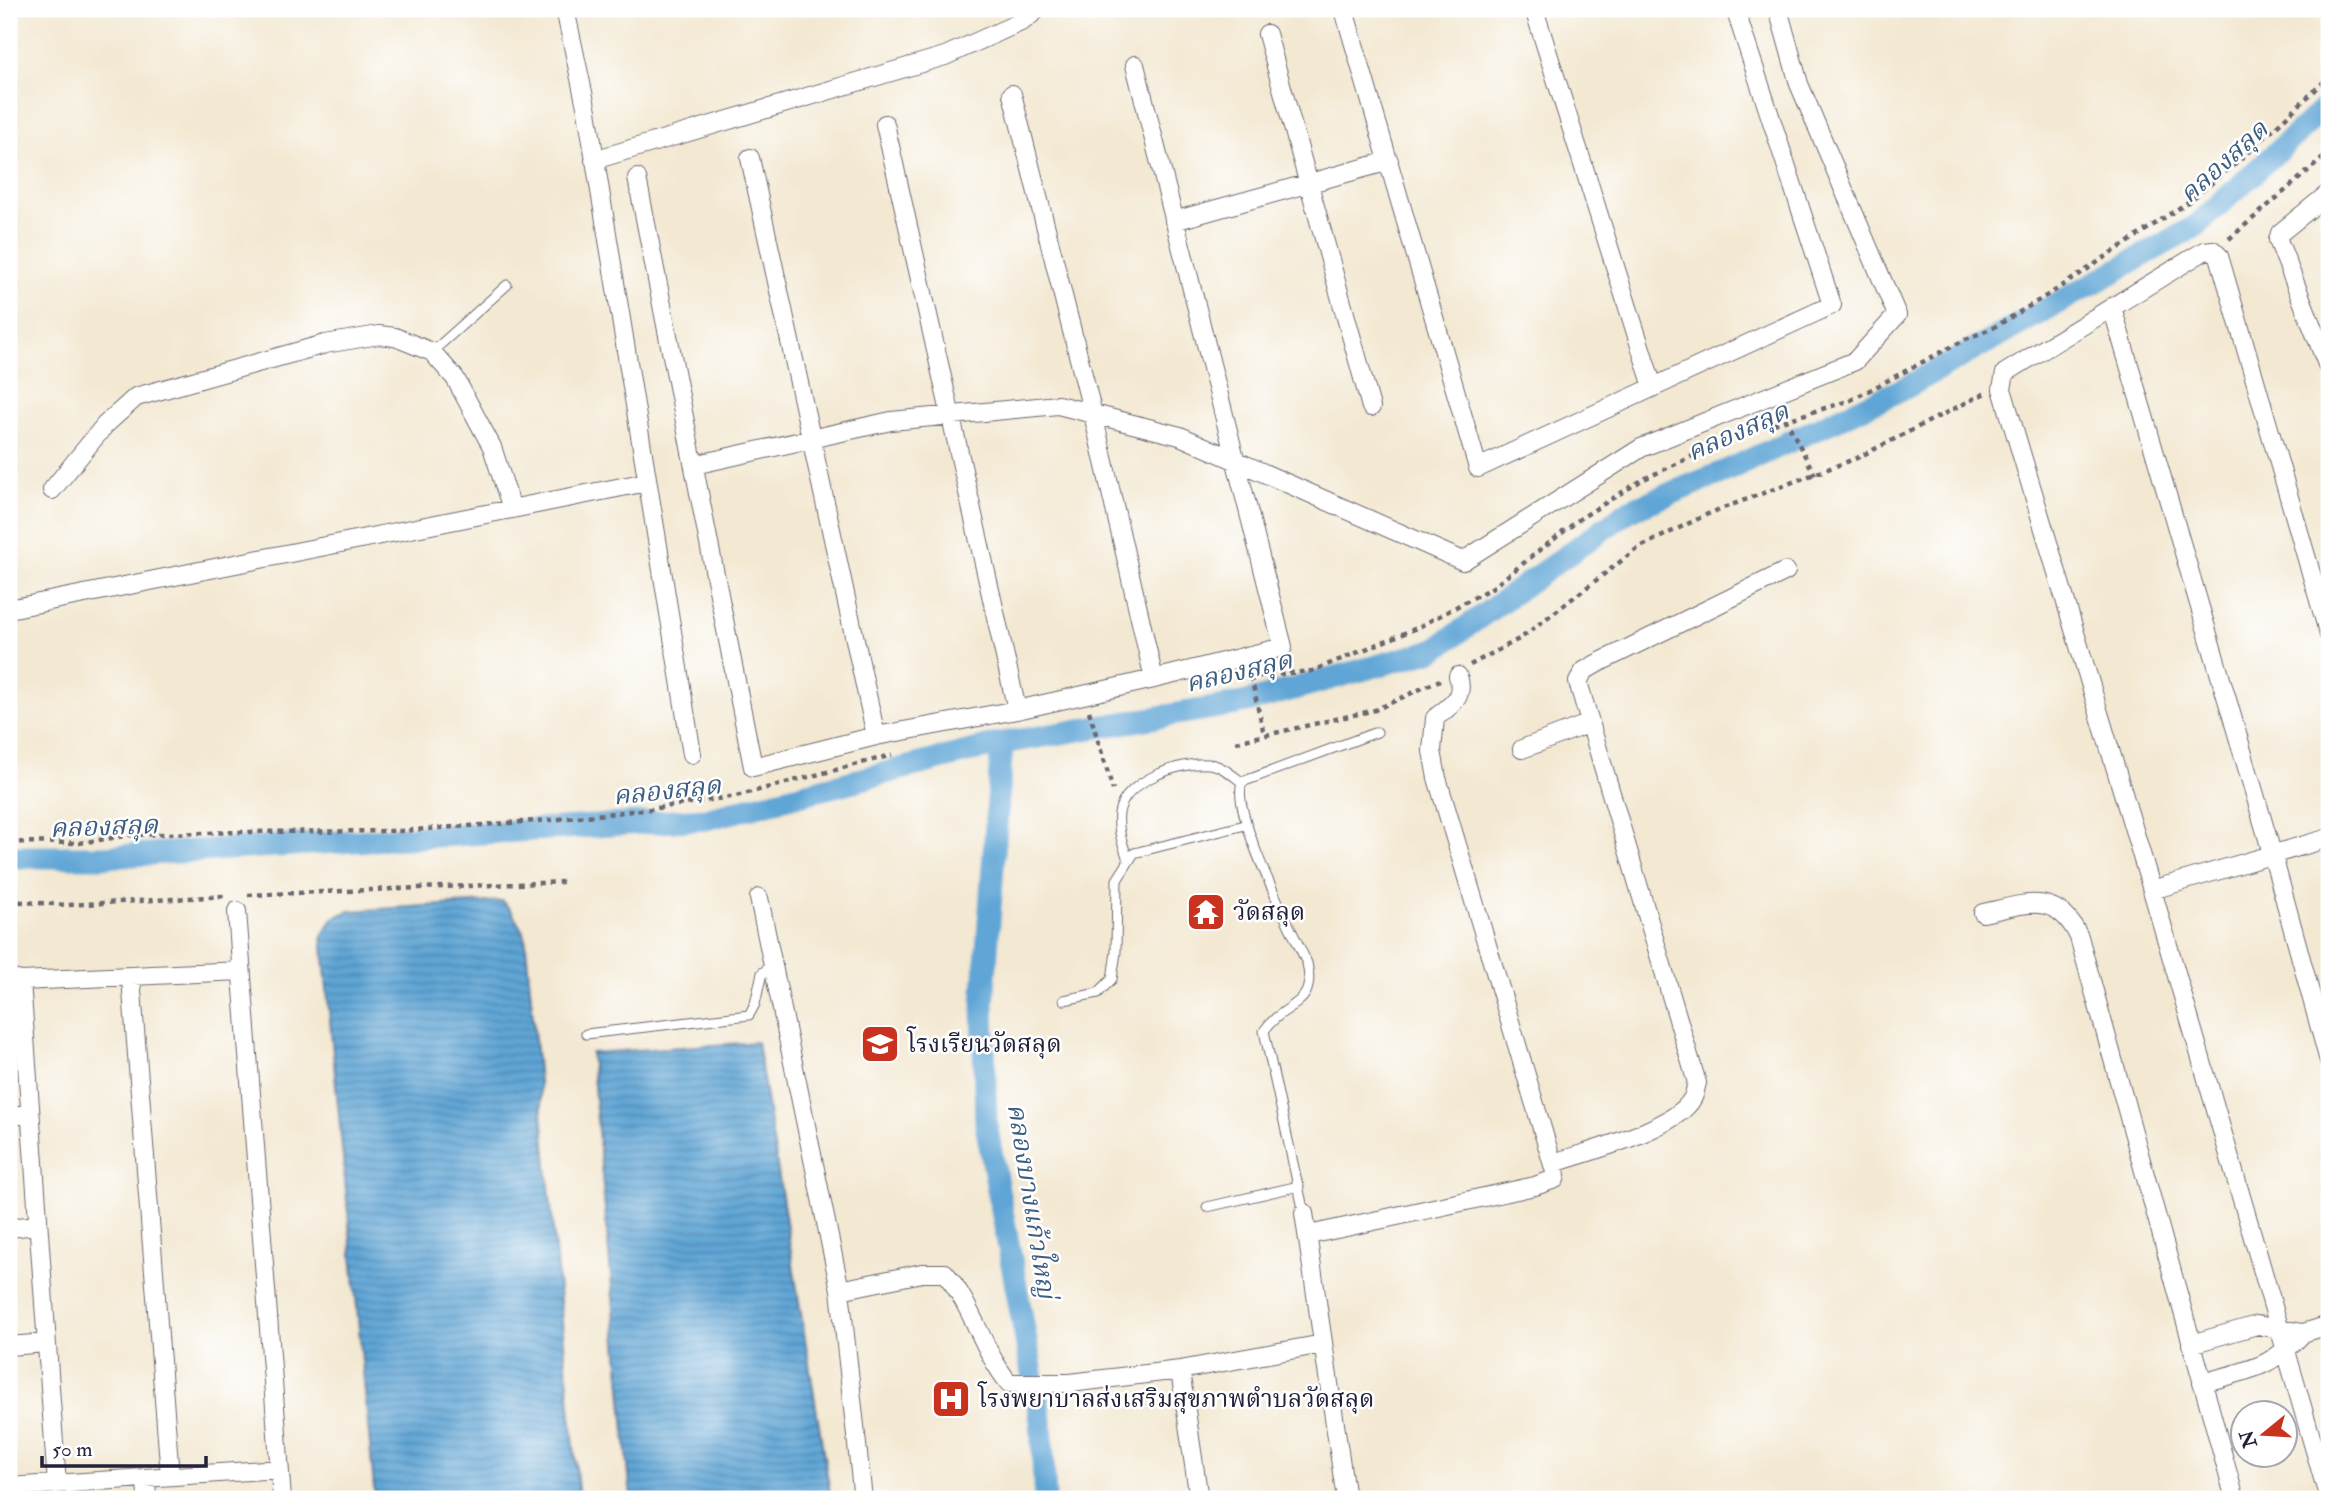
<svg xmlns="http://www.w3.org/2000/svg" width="2338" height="1508" viewBox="0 0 2338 1508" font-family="'IM FELL Double Pica','Noto Serif Thai',serif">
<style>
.water{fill:url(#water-rules);stroke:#406488;stroke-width:2}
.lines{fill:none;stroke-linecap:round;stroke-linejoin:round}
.canal{stroke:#5fa5d5;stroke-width:23}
.lane-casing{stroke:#6b6770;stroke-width:11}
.street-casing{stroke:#6b6770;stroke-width:20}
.path{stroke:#6b6770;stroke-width:4.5;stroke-dasharray:5 5;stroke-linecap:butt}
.lane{stroke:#fff;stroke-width:9}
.street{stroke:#fff;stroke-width:18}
.labels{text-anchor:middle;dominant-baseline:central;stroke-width:5;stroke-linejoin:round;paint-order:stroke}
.poi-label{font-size:24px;fill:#22223b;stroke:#fff;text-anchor:start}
.water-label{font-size:26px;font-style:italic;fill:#3d5d80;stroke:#fff}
</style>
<defs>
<pattern id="water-rules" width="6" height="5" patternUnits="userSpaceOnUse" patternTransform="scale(1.75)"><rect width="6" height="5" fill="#5fa5d5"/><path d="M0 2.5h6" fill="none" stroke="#4e86ae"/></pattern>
</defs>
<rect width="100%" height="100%" fill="#fff"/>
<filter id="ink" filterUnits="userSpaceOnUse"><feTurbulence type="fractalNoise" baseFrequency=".0143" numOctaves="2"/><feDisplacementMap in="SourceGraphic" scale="14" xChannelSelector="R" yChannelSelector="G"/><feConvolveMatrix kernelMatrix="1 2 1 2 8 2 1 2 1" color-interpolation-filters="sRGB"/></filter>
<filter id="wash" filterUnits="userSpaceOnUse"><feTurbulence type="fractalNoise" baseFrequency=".00686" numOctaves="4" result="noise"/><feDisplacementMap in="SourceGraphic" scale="28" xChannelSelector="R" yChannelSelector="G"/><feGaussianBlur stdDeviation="1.57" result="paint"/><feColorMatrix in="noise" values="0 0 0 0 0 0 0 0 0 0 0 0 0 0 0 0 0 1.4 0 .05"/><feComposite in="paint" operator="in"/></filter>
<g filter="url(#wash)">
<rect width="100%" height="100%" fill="#f3e8d1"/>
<path class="water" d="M502,901L511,910L525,935L579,1499H375L322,936L333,918L349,911Z
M757,1042L831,1499H631L591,1053Z"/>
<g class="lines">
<path class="canal" d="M1002,743L983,1004L986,1124L1041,1421L1045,1499
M9,857H101L706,819L1002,743L1243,703L1434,650L1630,510L1726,471L1907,387L2196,226L2329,104"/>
</g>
</g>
<g filter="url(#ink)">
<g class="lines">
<g class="lane-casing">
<path id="lane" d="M432,352L507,285
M1128,860C1123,844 1117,830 1119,813C1124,781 1181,761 1209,764C1221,765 1232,775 1242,782
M1064,1000L1098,993L1112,979L1116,952L1117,880L1134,853L1245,825
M586,1034L749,1015L755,1004L762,973L773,965
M1207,1207L1299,1186
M1304,1213L1264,1031C1285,1000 1317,1009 1307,963C1292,930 1230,812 1242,782L1377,732"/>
</g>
<g class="street-casing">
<path id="street" d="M565,9L587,111L692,754
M1348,9L1344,10L1478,468L1832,305L1735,9
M1534,9L1653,387
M1267,34L1371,407
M1012,94L1093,414L1154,679
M885,124L1017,710
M750,158L876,736
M594,160L945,56L1023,21L1038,9
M637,178L753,767L876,736L1017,710L1154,679L1283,647L1135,65
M2329,193L2280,233L2278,240L2329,369
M1174,221L1389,161
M2112,307L2272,853L2329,1061
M694,465L891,421L1058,405L1180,436L1463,561L1641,448L1855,361L1897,315L1799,84L1778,9
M52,490L105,425L136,397L325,344L379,335L395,337L432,352L455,378L492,447L512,509
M9,609L647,482
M1522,749L1590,723
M2152,890L2329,838
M759,898L840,1290L863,1499
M237,911L282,1499
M1983,913C2025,904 2057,890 2079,937L2235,1499
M9,978L21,981L241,971
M131,978L170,1476
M21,981L57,1485
M9,1116L29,1114
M1554,1163C1586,1152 1676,1129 1692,1099C1695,1095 1695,1088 1697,1083L1578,682L1584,671L1596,664L1786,571
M1304,1213L1346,1499
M9,1228L37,1225
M1309,1235L1535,1186L1555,1179L1556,1175L1437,778L1432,751L1435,718C1451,705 1465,698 1458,676
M840,1290L922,1273H945C973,1306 982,1350 1009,1383H1070L1180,1370L1323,1344
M2303,1333L2329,1325
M2191,1344L2257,1325L2303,1333C2271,1369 2247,1370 2202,1383
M9,1346L46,1343
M1180,1370L1199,1499
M146,1478L147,1499
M9,1487L279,1469
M2329,1499L2152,890L2002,389L2005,373L2204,251L2213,250L2219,256L2329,635"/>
</g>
<path class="path" d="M2229,239L2329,153
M1785,418L1815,475
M1470,665L1521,638L1638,548L1710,513L1857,458L1985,393
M1249,677L1312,671L1417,628L1493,587L1581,518L1642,480L1735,436L1851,400L1966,339L1993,328L2056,290L2188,202L2239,161L2329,77
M1251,677L1264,734
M1089,711L1113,790
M1236,742L1375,710L1440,680
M9,842L79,843L131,835L241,832L400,831L550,820L651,809L736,796L892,755
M248,895L565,882
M9,901L68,905L225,896"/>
<use href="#lane" class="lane"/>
<use href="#street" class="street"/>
</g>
</g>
<defs>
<g id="temple-square" transform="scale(2.0125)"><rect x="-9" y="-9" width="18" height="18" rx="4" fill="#c8321e" stroke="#fff"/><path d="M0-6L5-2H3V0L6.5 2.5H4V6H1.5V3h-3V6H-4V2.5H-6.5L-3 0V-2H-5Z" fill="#fff"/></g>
<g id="school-square" transform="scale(2.0125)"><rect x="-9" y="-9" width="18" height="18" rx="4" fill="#c8321e" stroke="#fff"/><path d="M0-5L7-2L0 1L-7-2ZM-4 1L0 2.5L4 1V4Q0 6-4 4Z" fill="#fff"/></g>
<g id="hospital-square" transform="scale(2.0125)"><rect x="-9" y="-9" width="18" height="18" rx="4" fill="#c8321e" stroke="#fff"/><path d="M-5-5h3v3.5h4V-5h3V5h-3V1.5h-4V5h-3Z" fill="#fff"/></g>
</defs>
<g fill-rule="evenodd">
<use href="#temple-square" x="1206" y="912"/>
<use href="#school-square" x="880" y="1044"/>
<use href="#hospital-square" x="951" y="1399"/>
</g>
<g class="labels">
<g class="poi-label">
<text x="1233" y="912">วัดสลุด</text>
<text x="907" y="1044">โรงเรียนวัดสลุด</text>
<text x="978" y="1399">โรงพยาบาลส่งเสริมสุขภาพตำบลวัดสลุด</text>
</g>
<g class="water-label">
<text transform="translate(2224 162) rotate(-42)">คลองสลุด</text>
<text transform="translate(1738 432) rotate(-24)">คลองสลุด</text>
<text transform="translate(1239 672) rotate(-13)">คลองสลุด</text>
<text transform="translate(667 791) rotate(-6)">คลองสลุด</text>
<text transform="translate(104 827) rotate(-2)">คลองสลุด</text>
<text transform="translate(1031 1201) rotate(81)">คลองบางแก้วใหญ่</text>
</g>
</g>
<rect width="2338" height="1508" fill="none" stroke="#fff" stroke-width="35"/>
<g transform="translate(2264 1434) rotate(252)"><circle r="33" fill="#ffffff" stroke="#a7a7b1" stroke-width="2"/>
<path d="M0-5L12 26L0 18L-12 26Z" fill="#c8321e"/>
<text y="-10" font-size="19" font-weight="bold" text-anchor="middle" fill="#22223b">N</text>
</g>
<path d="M42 1456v10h164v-10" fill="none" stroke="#22223b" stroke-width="3.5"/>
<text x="52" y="1456" font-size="21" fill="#22223b" stroke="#ffffff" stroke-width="5" paint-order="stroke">50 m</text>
</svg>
